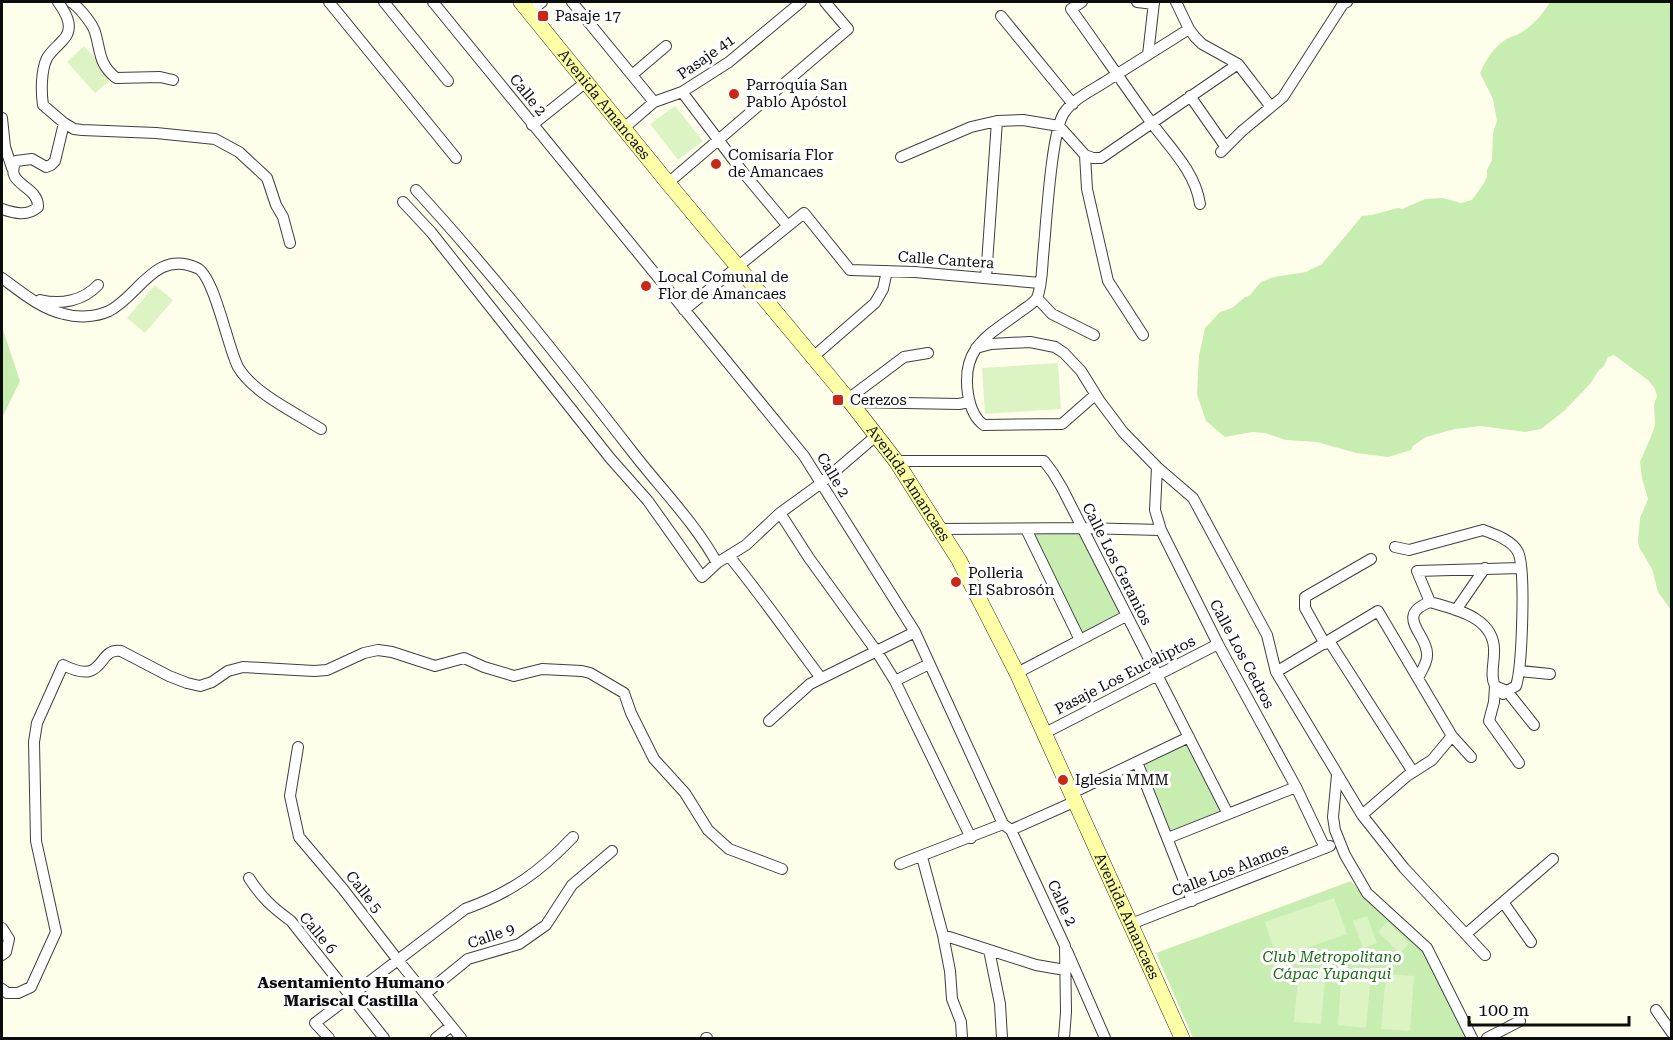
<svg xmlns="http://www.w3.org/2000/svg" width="1673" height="1040" viewBox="0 0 1673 1040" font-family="'Roboto Serif',serif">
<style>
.green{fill:#c8edb1}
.pitch{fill:#dcf4c4}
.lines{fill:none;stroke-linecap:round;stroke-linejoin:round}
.street-casing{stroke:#3f3f3f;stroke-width:12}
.secondary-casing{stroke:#2e2e2e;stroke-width:16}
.street{stroke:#fff;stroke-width:10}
.secondary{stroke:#fcffa6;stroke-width:15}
.poi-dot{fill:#ca2817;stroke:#fff;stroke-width:2}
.labels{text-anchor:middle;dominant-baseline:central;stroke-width:6;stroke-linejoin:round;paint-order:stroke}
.poi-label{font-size:15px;fill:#0c0c0c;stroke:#fff;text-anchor:start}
.street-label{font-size:15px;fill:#0c0c0c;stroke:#fff}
.park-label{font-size:15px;font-style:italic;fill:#1c6a16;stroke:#fff}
.neighbourhood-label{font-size:16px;font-weight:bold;fill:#0c0c0c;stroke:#fff}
</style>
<rect width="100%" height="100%" fill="#fffeeb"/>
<path class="green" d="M1550,2H1671V610L1658,592L1652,569L1639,547L1638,541L1640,518L1648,499L1642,478L1640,462L1652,434L1655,425L1654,405L1657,396L1655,389L1649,381L1614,355L1608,357L1604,366L1599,370L1590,384L1564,411L1541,429L1525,432L1481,426L1455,429L1426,437L1413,446L1411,450L1388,457L1356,453L1317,442L1286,440L1265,433L1252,432L1225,437L1206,421L1197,394L1199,356L1205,328L1220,312L1232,308L1245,297L1249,296L1261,282L1274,277L1306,272L1322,264L1362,216L1372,215L1398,208L1402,209L1425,199L1443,198L1461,203L1472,200L1484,183L1487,177V170L1492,160L1493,133L1497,121L1493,99L1480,73C1486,60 1492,49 1505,40C1510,36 1516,36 1522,32C1532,26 1545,12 1550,2Z
M2,327L20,381L2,418Z
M1079,533L1120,612L1081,634L1034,534Z
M1187,743L1221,810L1171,831L1144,763Z
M1351,881L1364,897L1425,953L1467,1038H1193L1156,953Z"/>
<path class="pitch" d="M84,46L113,78L95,93L67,62Z
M675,106L703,141L678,160L650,124Z
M155,285L173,300L145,333L127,318Z
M1058,363L1061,409L985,414L982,368Z
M1334,898L1347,934L1277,958L1265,922Z
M1367,916L1377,943L1363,948L1353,921Z
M1387,922L1409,943L1400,953L1378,932Z
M1299,967L1326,969L1321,1024L1294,1022Z
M1342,970L1371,972L1366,1028L1338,1025Z
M1386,974L1414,976L1410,1031L1381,1029Z"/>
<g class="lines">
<g class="street-casing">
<path id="street" d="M71,2C79,7 92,23 95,32C101,52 98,63 116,78L160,77L173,80
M329,2L456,158
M384,2L448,81
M433,2L804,456L915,632L1003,824L1011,830L1065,946L1066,1012L1064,1038
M572,2L654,102
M1082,2L1071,9C1097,45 1122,82 1148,118C1167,145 1195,170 1200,204
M1137,2L1154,4
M1176,2L1189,29L1195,37L1202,44L1238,64L1271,107
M529,12L542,2
M1001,16L1073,104
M1148,55L1154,2
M632,75L666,46
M682,92L742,171L787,225
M1190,96L1225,146
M2,118L5,147L12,168
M64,123L74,129L82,130L156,133L215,139L239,152L267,178L276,205L283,217L290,243
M532,125L586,82
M624,128L654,102L682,92L729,62L801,2
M1221,152L1242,131L1283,97L1343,4L1347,2
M1085,155L1093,158H1101L1238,64
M901,157L971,127L997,121L1023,120L1059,126L1085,155L1087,189L1108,281L1143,335
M668,183L848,29L825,2
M416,190C493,274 564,364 634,454C662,490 695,523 717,563
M403,202L431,232L610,458L648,501L702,577L717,563L746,545L780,513L820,484L877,435
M2,209C14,213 27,217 38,207C39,185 3,185 16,161L32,159L46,167L51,165L55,161L64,123L43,105C41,92 41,70 47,58C52,50 57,47 63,40C75,28 66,13 58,2
M2,278C21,292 41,309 64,314C78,318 96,317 109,311C139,296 155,249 197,268C214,275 228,348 238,367C253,393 296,413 321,429
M986,278L997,121
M1037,298L1052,314L1094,335
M40,300C61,305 83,301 98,285
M684,310L804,213L850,270L915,272L1040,283
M976,348L991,344L1030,342L1055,347L1064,353L1081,371L1099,400L1123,432L1157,467L1193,498L1267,635L1276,672L1362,815L1404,868L1485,955
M813,357L875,303L883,289L887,271
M1095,395L1062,424L984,425C975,419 970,406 968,394C961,348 987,336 1020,312C1025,308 1033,304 1037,298C1042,286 1042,269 1043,257C1046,229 1051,132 1064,113C1074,98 1093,90 1108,80C1135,63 1162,46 1189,29
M848,399L904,357L928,353
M851,402L959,404L969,402
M896,461H1044L1053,473L1062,488L1228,814
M1157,467L1155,510L1161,530L1218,644L1296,787L1325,848
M780,513L809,558L877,652L895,681L971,838
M939,529L1081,528L1161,530
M1026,529L1080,640
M1395,547L1409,550L1483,530C1494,534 1512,540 1518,552C1526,569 1522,668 1516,686L1507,691L1495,686C1490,676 1494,664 1494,653C1496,618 1458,610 1430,602C1393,616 1429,635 1427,656C1427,663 1421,672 1418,678
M729,556C761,595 790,637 821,678
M1430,602L1417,571L1520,568
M1456,610L1485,568
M1329,641L1413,772
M1325,644L1305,608V597L1371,559
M1520,671L1550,674
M1276,672L1378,611L1452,736L1471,757
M1017,673L1126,616
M895,681L929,664
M1495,686L1494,702L1489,721L1519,763
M1503,694L1507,691L1534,725
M769,721L810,684L915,632
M1045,733L1218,644
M298,747L290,796L299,837L343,889L397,959L461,1038
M1137,762L1192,901
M1337,775L1333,817L1335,830L1345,855L1367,893L1427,948L1472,1038
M1072,793L1189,737
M1362,815L1407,776L1432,760L1452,736
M1011,830L1076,801
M1168,838L1296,787
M922,857L943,935
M900,864L1003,824
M249,878C262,898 272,907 291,921L384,1038
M1503,902L1531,942
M1131,924L1330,846
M2,928L9,939L6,952L2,955
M1466,934L1553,859
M989,950L1000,1004L1002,1038
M1067,951L1105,1038
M2,989L7,993H18L31,987L56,932L36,841L34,742L37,723L63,665C107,687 96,647 121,651L169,676L187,683L200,686L212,682L228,671L243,667L314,671L327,670L364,653L378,650L392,652L435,666L464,658L484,667L514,676L542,669L582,671L590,673L624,693L631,713L654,759L685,793L708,830L729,849L782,869
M425,994L468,959L519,944L546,925L572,885L612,851
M1656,1010L1672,1033
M329,1038L315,1023L465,909C510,893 540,872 573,837
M436,1038L451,1026
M706,1038H707
M962,1038L961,1022L952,999L950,971L943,935L1036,965L1065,970
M1487,1038L1520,1021"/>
</g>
<g class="secondary-casing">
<g id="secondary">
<path id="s1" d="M521,2L668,183L848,399L896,461L959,560L1017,673L1182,1038"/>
</g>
</g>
<use href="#street" class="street"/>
<use href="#secondary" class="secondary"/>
</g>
<g class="poi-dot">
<rect x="537" y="10" width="12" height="12" rx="3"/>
<circle cx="734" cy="94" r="6"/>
<circle cx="716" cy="164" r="6"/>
<circle cx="646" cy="286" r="6"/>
<rect x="832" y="394" width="12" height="12" rx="3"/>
<circle cx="956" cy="582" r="6"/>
<circle cx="1063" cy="780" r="6"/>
</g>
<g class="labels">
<g class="poi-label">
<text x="555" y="16">Pasaje 17</text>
<text x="746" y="85">Parroquia San<tspan x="746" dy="17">Pablo Apóstol</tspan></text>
<text x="728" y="155">Comisaría Flor<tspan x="728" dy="17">de Amancaes</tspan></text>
<text x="658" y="277">Local Comunal de<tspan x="658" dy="17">Flor de Amancaes</tspan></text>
<text x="850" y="400">Cerezos</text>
<text x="968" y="573">Polleria<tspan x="968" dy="17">El Sabrosón</tspan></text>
<text x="1075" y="780">Iglesia MMM</text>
</g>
<g class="street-label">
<text transform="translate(706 57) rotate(-35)">Pasaje 41</text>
<text transform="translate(528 95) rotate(51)">Calle 2</text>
<text stroke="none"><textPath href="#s1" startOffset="132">Avenida Amancaes</textPath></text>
<text transform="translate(946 260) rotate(4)">Calle Cantera</text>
<text transform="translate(833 475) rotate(59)">Calle 2</text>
<text stroke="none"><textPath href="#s1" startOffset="618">Avenida Amancaes</textPath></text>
<text transform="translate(1117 564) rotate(63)">Calle Los Geranios</text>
<text transform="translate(1242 654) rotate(62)">Calle Los Cedros</text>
<text transform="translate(1125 675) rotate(-27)">Pasaje Los Eucaliptos</text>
<text transform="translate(1230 870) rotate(-21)">Calle Los Alamos</text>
<text transform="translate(364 892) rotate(52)">Calle 5</text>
<text transform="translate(1062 903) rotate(65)">Calle 2</text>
<text stroke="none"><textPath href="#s1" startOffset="1104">Avenida Amancaes</textPath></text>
<text transform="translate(318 933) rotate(50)">Calle 6</text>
<text transform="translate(491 936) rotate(-19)">Calle 9</text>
</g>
<g class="park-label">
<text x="1332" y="957">Club Metropolitano<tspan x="1332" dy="17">Cápac Yupanqui</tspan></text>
</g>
<g class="neighbourhood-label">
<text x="351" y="982">Asentamiento Humano<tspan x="351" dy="18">Mariscal Castilla</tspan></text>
</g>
</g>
<rect width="1673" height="1040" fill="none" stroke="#0c0c0c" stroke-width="6"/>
<path d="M1469 1016v9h160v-9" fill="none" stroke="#0c0c0c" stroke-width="3"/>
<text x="1478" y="1016" font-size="18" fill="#0c0c0c" stroke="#ffffff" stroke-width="4.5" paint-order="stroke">100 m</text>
</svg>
